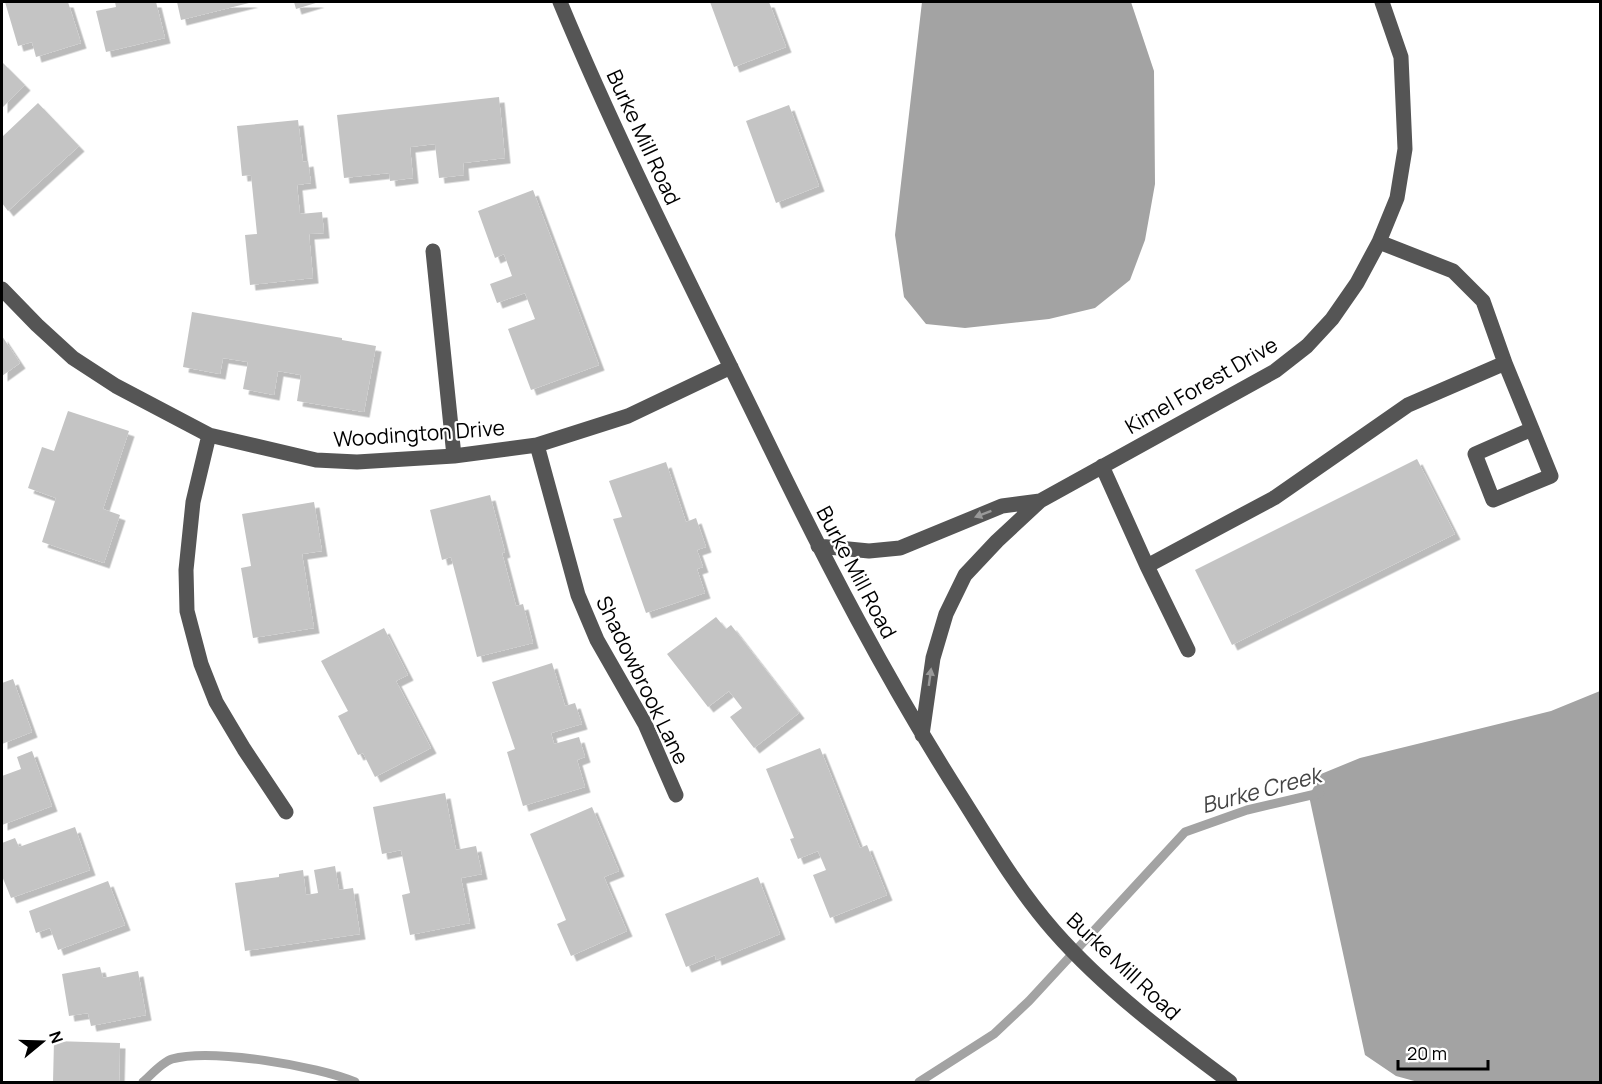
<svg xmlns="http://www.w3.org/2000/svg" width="1602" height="1084" viewBox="0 0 1602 1084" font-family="Manrope,sans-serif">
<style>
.water{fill:#a3a3a3}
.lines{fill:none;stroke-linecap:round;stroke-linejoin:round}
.stream{stroke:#a3a3a3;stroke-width:9}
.building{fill:#c4c4c4;filter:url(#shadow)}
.minor{stroke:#555;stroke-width:15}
.oneway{fill:#999}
.labels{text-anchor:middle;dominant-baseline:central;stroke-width:4.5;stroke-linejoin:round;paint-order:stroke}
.street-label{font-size:21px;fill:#000;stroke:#fff}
.water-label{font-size:22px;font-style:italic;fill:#444;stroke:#fff}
</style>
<defs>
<filter id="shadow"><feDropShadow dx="5.5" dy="5.5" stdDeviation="0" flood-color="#0004"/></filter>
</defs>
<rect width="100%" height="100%" fill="#fff"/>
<path class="water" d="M922,2H1131L1154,71L1155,184L1145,240L1130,280L1095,308L1049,319L965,328L926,324L904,297L895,235Z
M1600,691V1082H1418L1396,1076L1365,1055L1309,796L1321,774L1360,758L1551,711Z"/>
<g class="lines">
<path class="stream" d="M143,1082C150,1076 162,1062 172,1059C211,1048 318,1066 355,1082
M919,1082L994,1034L1029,1001L1185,832L1247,810L1320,793"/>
</g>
<path class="building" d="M5,2H68L81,43L36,57L32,42L18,46Z
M115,2H156L165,38L106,52L96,11L116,7Z
M177,2H253L181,20Z
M294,2H319L296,9Z
M710,2H769L786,47L734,67Z
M2,62L25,85L2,108Z
M499,97L505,158L463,163L464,175L439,178L435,144L410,147L413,178L390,181L389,173L344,178L337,115Z
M38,103L79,146L8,211L2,203V137Z
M789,105L819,186L776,203L746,121Z
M298,120L303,162L308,161L311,183L297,185L300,214L322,212L324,233L309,234L313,278L250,285L245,235L257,234L251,175L242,176L237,126Z
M533,190L599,365L531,390L508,329L535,319L525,293L497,303L490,284L512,276L504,254L495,258L478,211Z
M192,312L342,338V340L376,346L364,412L297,401L301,375L278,371L274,395L243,389L248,362L223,358L220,374L183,367Z
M2,336L20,363L2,376Z
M68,411L129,431L103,509L120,515L104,563L42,542L56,498L28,488L42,447L54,451Z
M1417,459L1455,534L1232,645L1195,570Z
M666,462L686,522L696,518L706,547L697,550L703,567L697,569L705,593L646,613L613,519L622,517L609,481Z
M490,495L505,552L502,553L516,606L523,604L533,643L477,657L451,557L442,560L430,510Z
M314,502L322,551L302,554L314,628L253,638L241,568L251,566L242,514Z
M716,617L726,629L731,625L799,713L754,748L730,717L742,708L729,691L708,707L667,654Z
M384,628L408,675L396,681L431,748L375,777L363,753L358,755L338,716L348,711L321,661Z
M552,663L565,706L575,703L582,724L551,733L554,744L579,737L585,757L577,760L585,787L523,806L507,752L515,749L492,682Z
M13,679L32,732L2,744V683Z
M820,748L860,848L867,845L887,895L830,918L813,875L826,870L818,851L798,859L790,839L794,838L766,769Z
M32,751L52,806L2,825V776L21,769L17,757Z
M445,793L456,850L476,846L482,874L461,878L470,923L410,935L402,895L410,893L401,850L382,854L373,807Z
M592,807L619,871L604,877L627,931L571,956L557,924L566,920L530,834Z
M75,827L90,870L11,898L2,876V843L15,838L19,847Z
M335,866L339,890L353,888L360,934L245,951L235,883L279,877V874L303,870L306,895L318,893L314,870Z
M758,877L780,934L716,960L715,955L686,967L665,914Z
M108,881L125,925L58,950L50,928L36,933L29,911Z
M100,967L103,978L138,971L146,1015L91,1026L88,1013L69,1016L62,974Z
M54,1041L120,1043L119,1082H53Z"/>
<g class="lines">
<path class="minor" d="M560,2C621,149 694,291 764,435C824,559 887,681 962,798C991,844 1018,890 1054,931C1105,989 1168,1036 1230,1082
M1379,242L1453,271L1483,301L1505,363
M433,251L454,456
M2,289L37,325L73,358L116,386L209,435L316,460L357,462L454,456L537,445L628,416L731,367
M209,435L193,502L186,570L187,611L201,664L216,702L244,749L286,812
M537,445L578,595L597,640L645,724L676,795
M1102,466L1147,566L1188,650
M818,546L869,551L900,548L1002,506L1040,501
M1147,566L1274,498L1408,405L1505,363L1532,429L1475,454L1493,500L1551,476L1532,429
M922,735L933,658L946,614L965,575L997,541L1040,501L1275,371L1307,346L1332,319L1357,283L1379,242L1397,198L1405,149L1401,57L1382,2"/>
</g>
<defs><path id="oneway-solid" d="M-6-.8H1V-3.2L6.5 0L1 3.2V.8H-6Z" transform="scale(1.5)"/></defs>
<g class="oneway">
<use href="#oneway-solid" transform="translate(983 514) rotate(159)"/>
<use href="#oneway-solid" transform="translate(930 677) rotate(-82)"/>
</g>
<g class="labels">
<g class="street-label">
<text transform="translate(644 137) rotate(65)">Burke Mill Road</text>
<text transform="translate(1201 385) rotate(-30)">Kimel Forest Drive</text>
<text transform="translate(419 433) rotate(-4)">Woodington Drive</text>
<text transform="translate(857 572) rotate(62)">Burke Mill Road</text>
<text transform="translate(643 680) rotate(64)">Shadowbrook Lane</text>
<text transform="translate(1124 966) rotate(43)">Burke Mill Road</text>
</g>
<g class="water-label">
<text transform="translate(1261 790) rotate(-15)">Burke Creek</text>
</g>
</g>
<rect width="1602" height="1084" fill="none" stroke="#000000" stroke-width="6"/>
<g transform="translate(42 1042) rotate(71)" stroke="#ffffff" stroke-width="4.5" paint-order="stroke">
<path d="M0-4.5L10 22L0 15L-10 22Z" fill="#000000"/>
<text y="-9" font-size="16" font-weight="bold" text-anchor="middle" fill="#000000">N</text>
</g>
<path d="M1398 1060v9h90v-9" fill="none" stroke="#000000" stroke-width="3"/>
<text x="1407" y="1060" font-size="18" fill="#000000" stroke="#ffffff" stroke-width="4.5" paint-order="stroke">20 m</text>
</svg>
